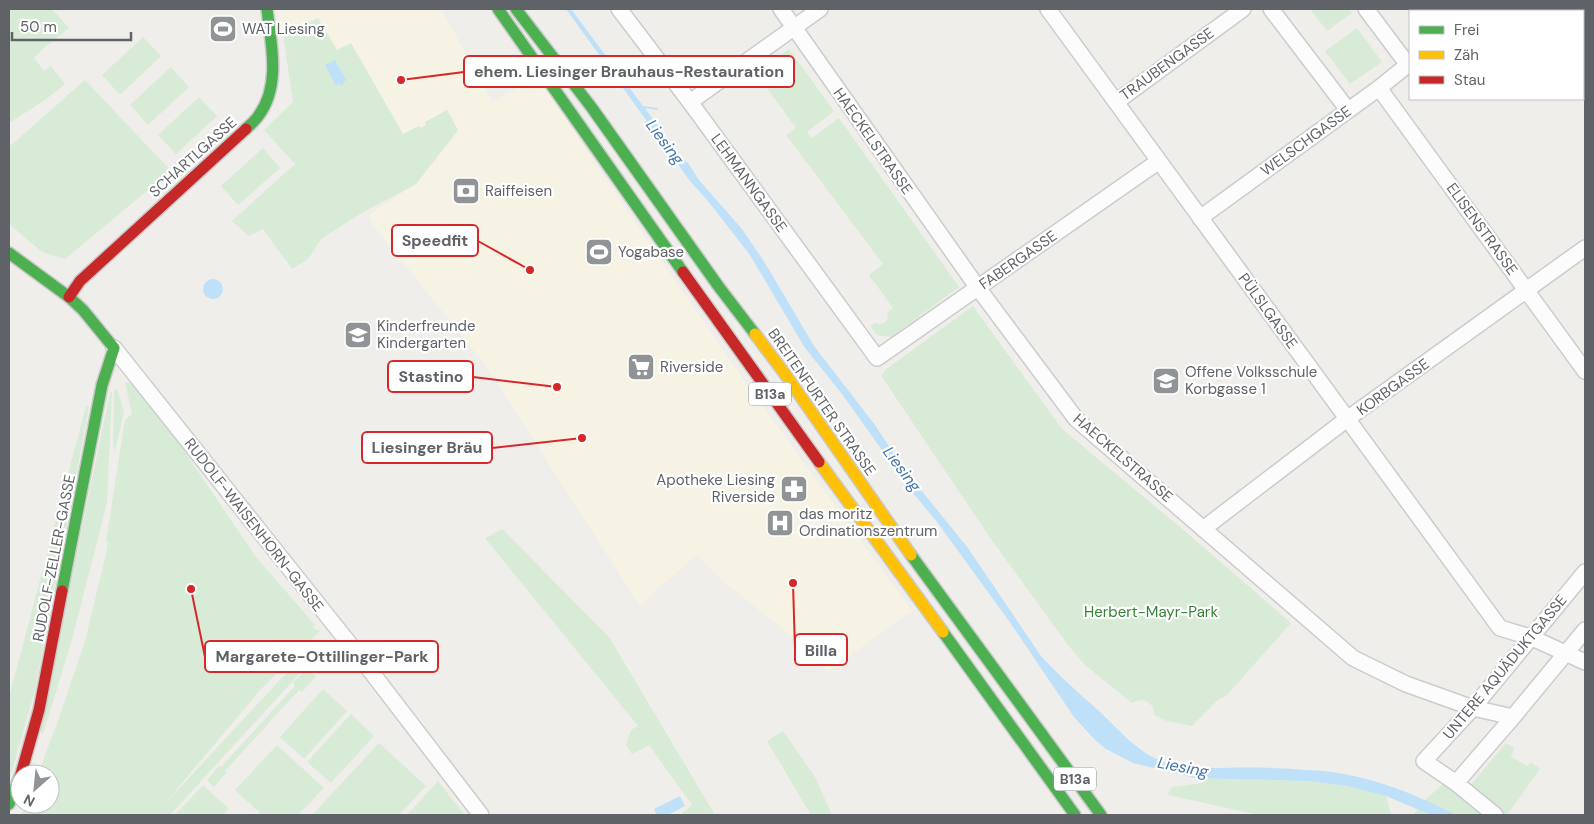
<svg xmlns="http://www.w3.org/2000/svg" width="1594" height="824" viewBox="0 0 1594 824" font-family="'DM Sans',sans-serif">
<style>
.commercial{fill:#f7f3e4}
.green{fill:#d8ebd6}
.water{fill:#bfe0f9}
.lines{fill:none;stroke-linecap:round;stroke-linejoin:round}
.street-casing{stroke:#cbcccc;stroke-width:18}
.fast-casing{stroke:#cacacb;stroke-width:14}
.slow-casing{stroke:#cacacb;stroke-width:14}
.jam-casing{stroke:#cacacb;stroke-width:14}
.street{stroke:#fdfcfc;stroke-width:15}
.fast{stroke:#4caf50;stroke-width:11}
.slow{stroke:#ffc107;stroke-width:11}
.jam{stroke:#c62828;stroke-width:11}
.labels{text-anchor:middle;dominant-baseline:central;stroke-width:4.5;stroke-linejoin:round;paint-order:stroke}
.shield{fill:#fff;stroke:#8f9295;stroke-width:1}
.shield-label{font-size:14px;font-weight:bold;fill:#5f6368}
.poi-label{font-size:15px;fill:#5f6368;stroke:#fff;text-anchor:start}
.street-label{font-size:15px;fill:#5f6368;stroke:#fff}
.park-label{font-size:15px;fill:#348238;stroke:#fff}
.water-label{font-size:16px;font-style:italic;fill:#4174aa;stroke:#fff}
.leader{fill:none;stroke:#d62828;stroke-width:2}
.callout-dot{fill:#d62828;stroke:#fff;stroke-width:2}
.callout{fill:#fff;stroke:#d62828;stroke-width:2}
.callout-label{font-size:16px;text-anchor:middle;font-weight:bold;fill:#5f6368}
</style>
<rect width="100%" height="100%" fill="#efeeea"/>
<path class="commercial" d="M277,9H441L493,102L537,76L634,221L748,386L912,611L828,671L784,630L729,586L697,555L656,590L640,606L487,367L374,226L369,215L416,184L453,138L458,130L447,110L425,122L427,125L420,128L419,126L403,134L351,43L337,50L318,18L283,34Z"/>
<path class="green" d="M9,9H52L69,28L40,51V52L34,58L44,71L51,66L65,84L45,100L9,123Z
M1310,9H1349L1352,13L1327,31Z
M318,18L337,50L351,43L403,134L419,126L421,128L426,125L425,122L447,110L458,130L416,184L360,214L321,239L308,259L292,269L263,229L249,236L232,221L295,164L264,130L293,102L283,34Z
M1357,28L1382,62L1350,84L1325,51Z
M143,37L161,56L120,95L102,75Z
M789,49L834,111L807,132L812,138L839,118L959,287L891,337L877,335L870,326L875,323C881,325 885,324 888,318L887,313L893,308L869,275L883,264L786,135L796,128L756,73Z
M171,67L189,87L148,125L130,105Z
M85,80L171,171L65,259L42,252L9,224V147Z
M199,97L217,116L176,154L158,135Z
M263,148L280,168L238,205L221,186Z
M973,306L1062,429L1187,533L1291,623L1226,696L1218,700L1192,726L1167,721L1154,715L1153,707C1147,699 1141,698 1132,703L1085,665L1068,645L991,539L884,380L882,375L885,370Z
M130,382L176,439L256,557L315,625L313,628L320,631L261,689L161,808L314,643L322,649L170,815H21L26,804H50V774H38L60,715L85,641L106,554L108,542L106,541L125,420L132,414L125,383Z
M117,389L124,412L115,451L113,443L114,391Z
M110,392H112L107,503L71,643L43,734L40,733Z
M86,406H89L74,487L65,486Z
M61,501L70,506L35,690L11,775L9,774V697Z
M502,529L609,637L715,815H680L692,805L649,745L632,754L626,745L631,730L638,726L485,538Z
M307,668L316,676L302,692L299,690L225,771L227,772L214,787L207,780L219,766L221,767L295,686L293,683Z
M323,689L347,711L304,759L280,737Z
M351,714L374,736L331,783L307,762Z
M783,731L815,777L832,815H811L767,741Z
M379,743L426,786L399,815H312Z
M1506,743L1514,748L1511,757L1528,766L1531,762L1540,769L1507,815H1504L1469,787Z
M277,745L324,788L298,815H262L235,790Z
M1203,778L1308,781L1347,786L1386,796L1391,814L1388,815H1259L1168,795L1170,789L1173,787L1197,784L1203,782Z
M1449,779L1495,815H1413L1426,799Z
M438,781L465,815H407Z
M203,785L229,809L223,815H175Z"/>
<path class="water" d="M566,9H571L643,106L658,108L657,110L645,108L675,150L689,164L698,179L742,229L765,263L814,346L875,425L904,469L968,548L1041,656C1059,676 1079,693 1099,711C1118,729 1136,751 1161,761C1181,769 1204,768 1225,768C1252,767 1281,768 1308,770C1360,772 1410,791 1456,815H1431L1386,796L1347,786L1308,781L1195,778L1133,763L1106,749L1095,740L1074,717L1009,621L937,522L909,488L842,394L805,348L750,255L708,201L690,181Z
M335,60L346,80L344,82L343,86L339,84L336,86L325,65Z
M203 289a10 10 0 1 1 20 0a10 10 0 1 1-20 0Z
M680,796L685,806L668,815H657L654,809Z"/>
<g class="lines">
<g class="street-casing">
<path id="street" d="M619,9L690,102L877,358L1159,161
M781,9L978,288L1076,419L1353,658L1406,684L1473,708L1513,717
M1048,9L1500,628L1530,637L1585,662
M1271,9L1348,110
M1366,9L1408,65
M1481,11L1484,9
M1379,88L1585,371
M690,102L820,9
M1116,102L1243,9
M1200,218L1379,88L1410,63
M114,348L356,652L481,815
M1203,529L1347,419L1585,248
M1456,783L1513,717L1585,630
M1495,815L1456,783L1424,761L1473,708L1585,572"/>
</g>
<g class="fast-casing">
<path id="fast" d="M498,9L683,272
M516,9L592,108L719,287L755,334
M246,129C251,124 256,120 259,115C281,85 271,43 267,9
M9,253L69,297L83,310L114,348L102,385L62,591
M911,555L1101,815
M943,632L1075,815
M9,804L20,776"/>
</g>
<g class="slow-casing">
<path id="slow" d="M755,334L785,374L911,555
M819,462L943,632"/>
</g>
<g class="jam-casing">
<path id="jam" d="M683,272L819,462
M69,297L80,281L246,129
M21,774L39,710L62,591"/>
</g>
<use href="#street" class="street"/>
<use href="#fast" class="fast"/>
<use href="#slow" class="slow"/>
<use href="#jam" class="jam"/>
</g>
<defs>
<g id="stadium-square" transform="scale(1.4375)"><rect x="-9" y="-9" width="18" height="18" rx="4" fill="#919496" stroke="#fff"/><path d="M0-5a6.5 5 0 1 0 0 10a6.5 5 0 1 0 0-10ZM-3.5-1.8h7v3.6h-7Z" fill="#fff"/></g>
<g id="bank-square" transform="scale(1.4375)"><rect x="-9" y="-9" width="18" height="18" rx="4" fill="#919496" stroke="#fff"/><path d="M-6-4H6V4H-6ZM0-2.3a2.3 2.3 0 1 0 0 4.6a2.3 2.3 0 1 0 0-4.6Z" fill="#fff"/></g>
<g id="school-square" transform="scale(1.4375)"><rect x="-9" y="-9" width="18" height="18" rx="4" fill="#919496" stroke="#fff"/><path d="M0-5L7-2L0 1L-7-2ZM-4 1L0 2.5L4 1V4Q0 6-4 4Z" fill="#fff"/></g>
<g id="supermarket-square" transform="scale(1.4375)"><rect x="-9" y="-9" width="18" height="18" rx="4" fill="#919496" stroke="#fff"/><path d="M-6-5.5h2.5l.6 2H6L4.5 2H-2.5L-4.4-4H-6ZM-1.5 3.2a1.3 1.3 0 1 0 .1 0ZM3 3.2a1.3 1.3 0 1 0 .1 0Z" fill="#fff"/></g>
<g id="pharmacy-square" transform="scale(1.4375)"><rect x="-9" y="-9" width="18" height="18" rx="4" fill="#919496" stroke="#fff"/><path d="M-2-6h4v4h4v4h-4v4h-4v-4h-4v-4h4Z" fill="#fff"/></g>
<g id="hospital-square" transform="scale(1.4375)"><rect x="-9" y="-9" width="18" height="18" rx="4" fill="#919496" stroke="#fff"/><path d="M-5-5h3v3.5h4V-5h3V5h-3V1.5h-4V5h-3Z" fill="#fff"/></g>
</defs>
<g fill-rule="evenodd">
<use href="#stadium-square" x="223" y="29"/>
<use href="#bank-square" x="466" y="191"/>
<use href="#stadium-square" x="599" y="252"/>
<use href="#school-square" x="358" y="335"/>
<use href="#supermarket-square" x="641" y="367"/>
<use href="#school-square" x="1166" y="381"/>
<use href="#pharmacy-square" x="794" y="489"/>
<use href="#hospital-square" x="780" y="523"/>
</g>
<g class="labels">
<g class="shield">
<rect x="749" y="382.5" width="42" height="23" rx="4"/>
<rect x="1054" y="767.5" width="42" height="23" rx="4"/>
</g>
<g class="shield-label">
<text x="770" y="394">B13a</text>
<text x="1075" y="779">B13a</text>
</g>
<g class="poi-label">
<text x="242" y="29">WAT Liesing</text>
<text x="485" y="191">Raiffeisen</text>
<text x="618" y="252">Yogabase</text>
<text x="377" y="326">Kinderfreunde<tspan x="377" dy="17">Kindergarten</tspan></text>
<text x="660" y="367">Riverside</text>
<text x="1185" y="372">Offene Volksschule<tspan x="1185" dy="17">Korbgasse 1</tspan></text>
<text x="775" y="480" text-anchor="end">Apotheke Liesing<tspan x="775" dy="17">Riverside</tspan></text>
<text x="799" y="514">das moritz<tspan x="799" dy="17">Ordinationszentrum</tspan></text>
</g>
<g class="street-label">
<text transform="translate(1167 64) rotate(-36)">TRAUBENGASSE</text>
<text transform="translate(873 141) rotate(55)">HAECKELSTRASSE</text>
<text transform="translate(1306 141) rotate(-36)">WELSCHGASSE</text>
<text transform="translate(193 157) rotate(-42)">SCHARTLGASSE</text>
<text transform="translate(749 183) rotate(54)">LEHMANNGASSE</text>
<text transform="translate(1482 229) rotate(54)">ELISENSTRASSE</text>
<text transform="translate(1018 260) rotate(-35)">FABERGASSE</text>
<text transform="translate(1268 311) rotate(54)">PÜLSLGASSE</text>
<text transform="translate(1393 387) rotate(-36)">KORBGASSE</text>
<text transform="translate(822 402) rotate(55)">BREITENFURTER STRASSE</text>
<text transform="translate(1123 458) rotate(41)">HAECKELSTRASSE</text>
<text transform="translate(254 525) rotate(52)">RUDOLF-WAISENHORN-GASSE</text>
<text transform="translate(54 558) rotate(-79)">RUDOLF-ZELLER-GASSE</text>
<text transform="translate(1505 667) rotate(-50)">UNTERE AQUÄDUKTGASSE</text>
</g>
<g class="park-label">
<text x="1151" y="612">Herbert-Mayr-Park</text>
</g>
<g class="water-label">
<text transform="translate(665 142) rotate(53)">Liesing</text>
<text transform="translate(902 469) rotate(53)">Liesing</text>
<text transform="translate(1183 767) rotate(11)">Liesing</text>
</g>
</g>
<path class="leader" d="M401 80L464 72M530 270L478 241M557 387L473 377M582 438L492 448M793 583L795 650M191 589L205 657"/>
<g class="callout-dot">
<circle cx="401" cy="80" r="5"/>
<circle cx="530" cy="270" r="5"/>
<circle cx="557" cy="387" r="5"/>
<circle cx="582" cy="438" r="5"/>
<circle cx="793" cy="583" r="5"/>
<circle cx="191" cy="589" r="5"/>
</g>
<g class="callout">
<rect x="464" y="56" width="330" height="31" rx="5"/>
<rect x="392" y="225" width="86" height="31" rx="5"/>
<rect x="388" y="361" width="85" height="31" rx="5"/>
<rect x="362" y="432" width="130" height="31" rx="5"/>
<rect x="795" y="634" width="52" height="31" rx="5"/>
<rect x="205" y="641" width="233" height="31" rx="5"/>
</g>
<g class="callout-label">
<text x="629" y="77">ehem. Liesinger Brauhaus-Restauration</text>
<text x="435" y="246">Speedfit</text>
<text x="431" y="382">Stastino</text>
<text x="427" y="453">Liesinger Bräu</text>
<text x="821" y="656">Billa</text>
<text x="322" y="662">Margarete-Ottillinger-Park</text>
</g>
<rect width="1594" height="824" fill="none" stroke="#5f6368" stroke-width="20"/>
<rect x="1409" y="10" width="175" height="90" fill="#ffffff" stroke="#bfc1c3"/>
<rect x="1419" y="26" width="25" height="8" fill="#4caf50" stroke="#bfc1c3"/>
<text x="1454" y="35" font-size="15" fill="#5f6368">Frei</text>
<rect x="1419" y="51" width="25" height="8" fill="#ffc107" stroke="#bfc1c3"/>
<text x="1454" y="60" font-size="15" fill="#5f6368">Zäh</text>
<rect x="1419" y="76" width="25" height="8" fill="#c62828" stroke="#bfc1c3"/>
<text x="1454" y="85" font-size="15" fill="#5f6368">Stau</text>
<g transform="translate(35 789) rotate(207)"><circle r="24" fill="#ffffff" stroke="#bfc1c3"/>
<path d="M0-4L9 19L0 12L-9 19Z" fill="#919496"/>
<text y="-8" font-size="14" font-weight="bold" text-anchor="middle" fill="#5f6368">N</text>
</g>
<path d="M12 32v8h119v-8" fill="none" stroke="#5f6368" stroke-width="2.5"/>
<text x="20" y="32" font-size="15" fill="#5f6368" stroke="#ffffff" stroke-width="4" paint-order="stroke">50 m</text>
</svg>
